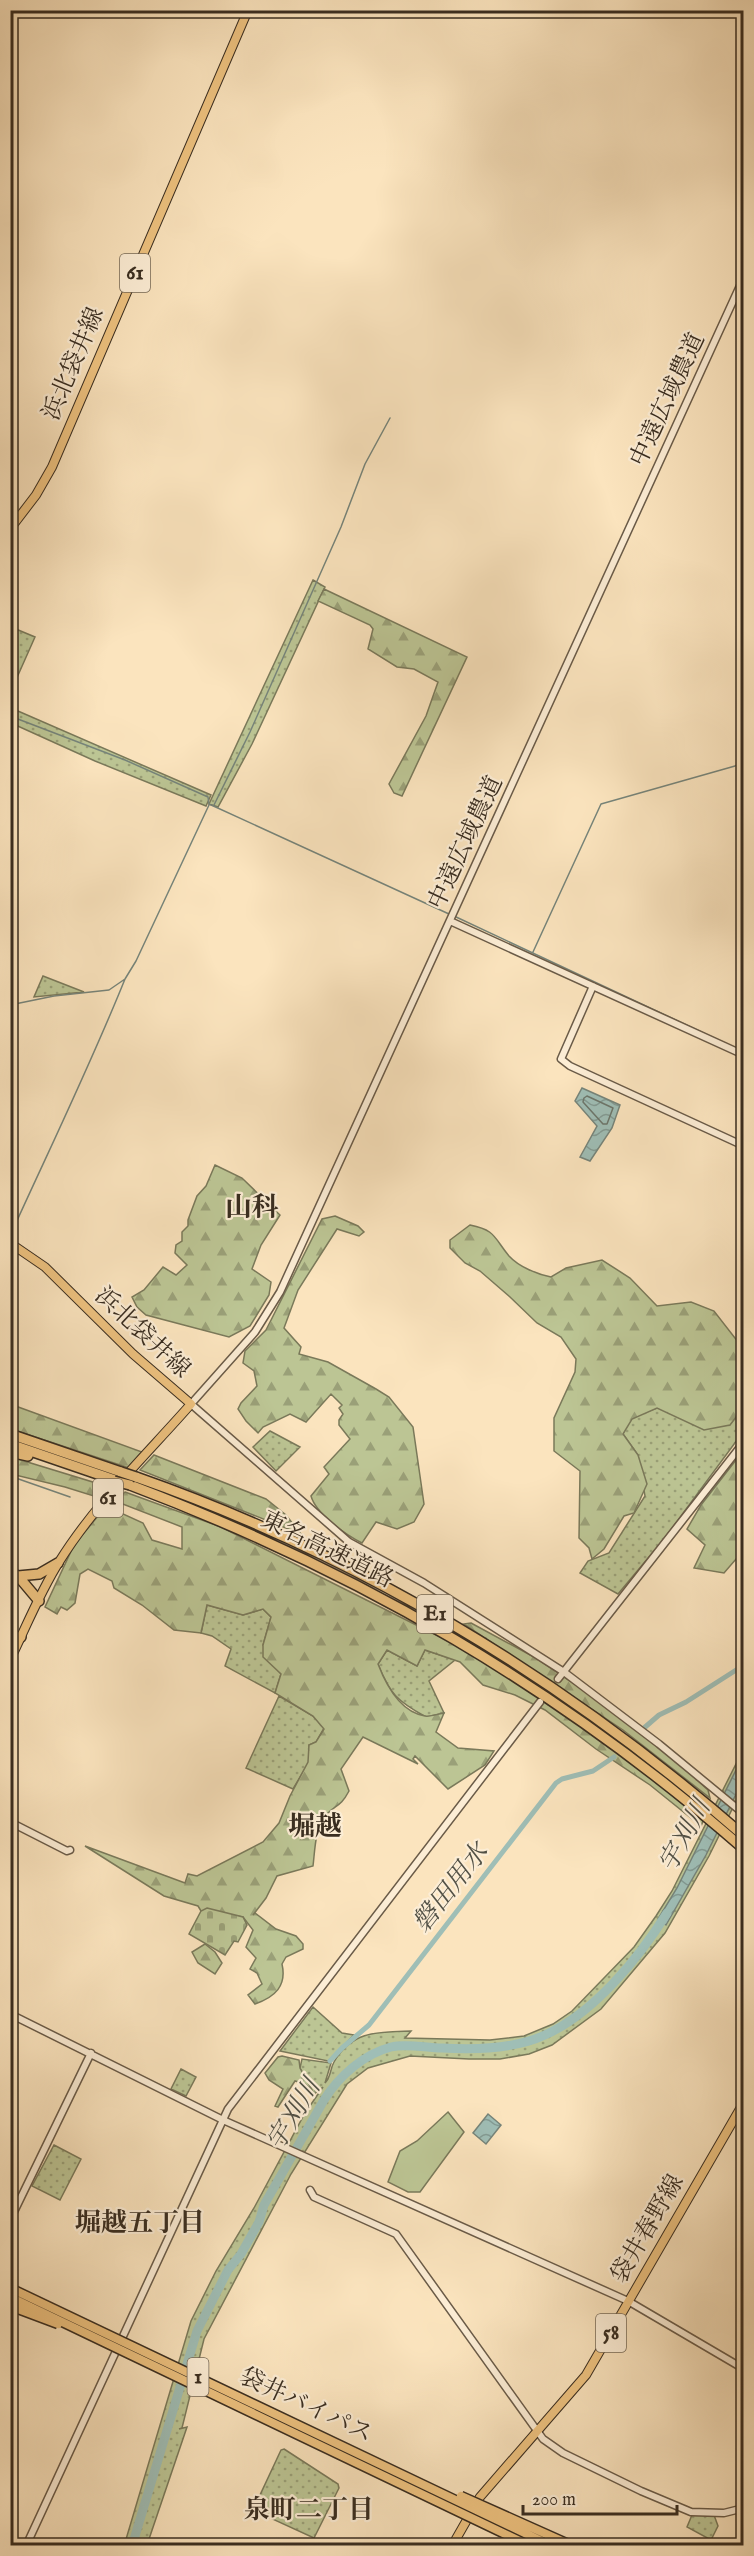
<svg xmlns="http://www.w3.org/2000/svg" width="754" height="2556" viewBox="0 0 754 2556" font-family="'IM FELL English','Noto Serif JP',serif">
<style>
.green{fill:url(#green-dots);stroke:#7a795a;stroke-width:1.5}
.forest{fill:url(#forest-firs);stroke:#7a795a;stroke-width:1.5}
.cemetery{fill:url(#cemetery-stones);stroke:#7a795a;stroke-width:1.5}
.pitch{fill:#bcc594;stroke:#7a795a;stroke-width:1.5}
.water{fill:url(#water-waves);stroke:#76847a;stroke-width:1.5}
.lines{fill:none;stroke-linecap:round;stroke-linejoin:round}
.shore{stroke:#6c766b;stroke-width:1.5}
.stream{stroke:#76847a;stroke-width:1.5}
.canal{stroke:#9fbeb6;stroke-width:5}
.river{stroke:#9fbeb6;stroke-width:9}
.tertiary-casing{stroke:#6a5b48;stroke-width:9}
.primary-casing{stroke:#392d20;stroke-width:10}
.motorway-casing{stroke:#392d20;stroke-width:12}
.tertiary{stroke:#fcedd5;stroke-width:6}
.primary{stroke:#eec27f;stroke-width:8}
.motorway{stroke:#eec27f;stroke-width:9}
.trunk-bridge-casing{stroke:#392d20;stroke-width:11;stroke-linecap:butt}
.motorway-bridge-casing{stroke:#392d20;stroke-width:12;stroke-linecap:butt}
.trunk-bridge{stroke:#eec27f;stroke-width:8}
.motorway-bridge{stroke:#eec27f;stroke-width:9}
.labels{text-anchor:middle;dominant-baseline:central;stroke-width:4.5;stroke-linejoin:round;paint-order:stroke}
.shield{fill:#fcedd5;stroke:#746756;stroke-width:1.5}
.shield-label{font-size:22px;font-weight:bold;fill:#392d20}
.street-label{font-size:24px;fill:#392d20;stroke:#fcedd5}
.water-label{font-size:26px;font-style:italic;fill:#525146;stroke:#fcedd5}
.neighbourhood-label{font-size:26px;font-weight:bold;fill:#392d20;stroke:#fcedd5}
.quarter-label{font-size:27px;font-weight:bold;fill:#392d20;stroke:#fcedd5}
</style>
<defs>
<pattern id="green-dots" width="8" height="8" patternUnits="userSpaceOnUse" patternTransform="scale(1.5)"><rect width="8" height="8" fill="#bcc594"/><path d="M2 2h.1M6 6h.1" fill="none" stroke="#9aa078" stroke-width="1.8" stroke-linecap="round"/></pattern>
<pattern id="forest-firs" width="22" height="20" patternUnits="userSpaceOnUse" patternTransform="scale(1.5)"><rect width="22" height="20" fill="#bcc594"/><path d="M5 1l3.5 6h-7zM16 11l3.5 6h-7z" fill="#9aa078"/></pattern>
<pattern id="cemetery-stones" width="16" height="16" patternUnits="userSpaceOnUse" patternTransform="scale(1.5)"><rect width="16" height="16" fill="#bcc594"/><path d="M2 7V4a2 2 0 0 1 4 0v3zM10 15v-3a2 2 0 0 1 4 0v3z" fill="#9aa078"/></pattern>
<pattern id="water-waves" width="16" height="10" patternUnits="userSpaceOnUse" patternTransform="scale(1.5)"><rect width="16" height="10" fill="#9fbeb6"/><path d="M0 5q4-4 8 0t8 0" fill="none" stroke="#839b94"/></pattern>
</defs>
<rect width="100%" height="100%" fill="#fbe4be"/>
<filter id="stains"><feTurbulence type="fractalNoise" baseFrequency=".00333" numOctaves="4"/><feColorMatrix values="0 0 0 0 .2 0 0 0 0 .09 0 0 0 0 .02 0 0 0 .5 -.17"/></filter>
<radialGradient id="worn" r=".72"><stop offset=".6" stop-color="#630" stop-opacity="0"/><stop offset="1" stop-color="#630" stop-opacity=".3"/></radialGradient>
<path class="green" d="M313,580L325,587L252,744L218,807L209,804Z
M11,627L35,637L11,691Z
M11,708L211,795L206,806L95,761L11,723Z
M43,976L84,992L34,997Z
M657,1408H743V1432L664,1539L618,1594L580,1573L588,1561L609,1553L645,1496L638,1455L623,1434L627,1419Z
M270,1431L300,1447L276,1471L253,1447Z
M207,1605L243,1615L263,1609L271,1617L263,1645L281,1674L275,1693L225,1666L231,1649L212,1636L201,1633Z
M387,1650L417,1666L425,1650L455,1660L429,1681L444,1713L426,1717C397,1701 390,1694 378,1664Z
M279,1696L313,1716L324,1728L316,1742L309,1745V1762L293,1789L246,1768Z
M743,1750V1787L709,1856L665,1933L601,2009L552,2045L529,2054L500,2059H469L410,2056L368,2068L347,2084L291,2174L204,2339L182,2428L179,2429L187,2427L147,2545L124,2546L191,2321L216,2271L254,2208L305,2113L323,2087L314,2094L300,2068L302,2059L331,2063L325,2083C331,2077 330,2069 334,2062C352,2030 380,2032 411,2031L405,2038L490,2040L524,2036L553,2024L572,2011L634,1947L656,1916L672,1891Z
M313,2007L342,2033L354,2035L328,2061L280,2051Z
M181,2069L196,2077L186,2096L171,2089Z
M54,2145L81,2159L60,2200L32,2186Z
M284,2449L338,2484L339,2488L314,2538L253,2510L281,2450Z
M692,2515H714L718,2526L711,2540L687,2527Z"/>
<path class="forest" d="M324,589L467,657L402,796L394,793L389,784L426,716L438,682L414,669L397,667L368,649L373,629L370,625L318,601Z
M215,1165L242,1178L280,1215L261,1245L252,1269L271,1282L269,1295L250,1326L229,1337L146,1315L137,1307L132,1297L144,1290L163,1267L176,1275L187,1265L175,1253L176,1245L182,1241V1232L188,1226V1220L197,1196L206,1186Z
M335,1216L358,1226L364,1232L359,1236L337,1229L298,1290L284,1328L301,1347L299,1354L328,1362L376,1389L389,1397L413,1427L424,1504L414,1522L397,1529L376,1522L362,1543C346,1535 316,1514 311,1496L329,1474L324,1467L350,1439L339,1425V1420L343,1414L339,1408L342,1405L331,1394L306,1422L290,1414L263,1427L258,1433L246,1421L238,1409L241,1403L257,1386L254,1371L243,1363L245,1351L266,1330L322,1219Z
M470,1225C496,1230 494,1238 509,1256C519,1267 537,1274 551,1277L566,1268L602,1260L630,1278L657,1306L691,1302L714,1311L742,1347L743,1408L730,1425L704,1430L657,1408L632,1419L623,1434L638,1455L647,1484L634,1513L624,1516L604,1549L592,1559L589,1548L579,1538L580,1471L554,1451V1418L575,1372L576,1359L561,1337L537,1323L510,1297L480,1271L465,1263L450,1248V1240Z
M10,1404L142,1452L129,1468L11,1429Z
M743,1451V1551L724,1573L694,1568L705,1545L687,1529L701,1505Z
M154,1455L266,1499L286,1515L301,1534L140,1470Z
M11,1457L109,1487L100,1498L65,1487L11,1474Z
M125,1492L221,1527L468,1651L600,1738L704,1819L701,1826L650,1785L596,1749L545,1710L515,1695L483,1685L460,1662L425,1650L417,1666L387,1650L378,1664C386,1685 400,1712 425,1716C430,1717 438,1714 444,1713L436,1732L458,1748L494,1751L485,1765L448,1789L415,1756L413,1759L418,1764L363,1737L341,1769L349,1791C340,1808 336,1804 326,1815C315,1827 315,1850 313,1866L277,1876L266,1898L253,1915L255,1913L276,1929L296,1936L303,1944V1949L286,1957L282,1964C287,1986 275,1997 255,2004L248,1995L262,1984L257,1973L250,1969L256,1958L246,1947L253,1930L243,1917L201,1911L198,1906L164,1896L85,1846L185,1883L188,1874L197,1876L263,1842L279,1823L290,1796L308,1762L309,1745L316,1742L324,1729L313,1716L275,1693L281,1674L263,1657V1645L271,1617L263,1609L243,1615L207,1605L201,1633L174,1630L142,1605L114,1588L112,1581L88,1569L80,1574L75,1603L67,1610L61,1607L57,1614L45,1607L74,1545L103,1510L108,1507L143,1523L152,1540L182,1549V1527L115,1501Z
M471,1623L534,1657L595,1698L684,1768L708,1790L710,1798L623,1730L464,1624Z
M205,1944L215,1952L222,1963L215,1974L198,1963L192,1952Z
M282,2056L299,2060L300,2068L312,2090L305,2084L295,2081L278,2107L275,2106L283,2089L269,2080L265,2073L278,2057Z"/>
<path class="cemetery" d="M207,1908L243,1917L247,1925L238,1942L234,1941L225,1955L189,1934L201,1911Z"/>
<path class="pitch" d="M448,2112L464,2132L420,2192H408L388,2182L400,2151L417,2141Z"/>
<path class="water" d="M582,1088L620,1105L612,1128L590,1161L580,1157L597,1126L575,1101Z
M743,1756V1780L706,1855L666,1925L658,1919L677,1888Z
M488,2114L501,2125L486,2144L473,2133Z"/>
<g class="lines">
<path class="shore" d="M587,1096L613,1108L607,1124H603L583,1102L584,1098Z"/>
<path class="stream" d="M10,716L125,760L208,797L209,804L449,914
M214,805L250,732L341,527L365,464L390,418
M454,916L727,1044
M533,952L601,804L735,766L744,760
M10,1005L54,996L109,990L125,979L136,961L209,805
M10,1236C49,1150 90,1066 125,979
M10,1476L70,1497"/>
<path class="canal" d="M644,1728L659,1715L686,1702L744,1665
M330,2061L342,2048L369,2025L556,1783L562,1779L593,1771L614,1757"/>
<path class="river" d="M132,2546L197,2331L228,2270L241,2254L259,2222L264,2205L324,2100C339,2076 364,2054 391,2047C407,2043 426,2048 442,2048C475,2050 515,2049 545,2035C594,2013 639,1958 667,1913"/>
<g class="tertiary-casing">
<path id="tertiary" d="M744,277L280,1292L255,1332L191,1404L349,1542L424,1583L564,1672L659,1744L744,1814
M450,921L744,1055
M593,986L561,1059L570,1066L744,1146
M558,1679L744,1442
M10,1822L67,1851L70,1850
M10,2014L223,2120L628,2301L744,2369
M310,2190L314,2197L396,2234L543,2439L563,2453L641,2491L691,2512L724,2513L744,2508
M10,2220L91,2053
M26,2546L228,2109L540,1702"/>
</g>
<g class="primary-casing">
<path id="primary" d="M10,529L36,495L52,467L248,10
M10,1243L45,1267L133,1354L191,1404C146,1455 95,1504 59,1562C40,1592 26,1627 10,1660
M452,2546L480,2497L586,2375L744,2102"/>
</g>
<g class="motorway-casing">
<path id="motorway" d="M10,1434L121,1472
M10,1444L115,1480
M10,1452L28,1456
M136,1477C361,1556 564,1679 744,1836
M130,1485C360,1572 558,1687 744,1849
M10,1572L18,1576L39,1601
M18,1576L39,1574L58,1563
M10,1637H21"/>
</g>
<use href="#tertiary" class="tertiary"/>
<use href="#primary" class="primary"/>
<use href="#motorway" class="motorway"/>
<g class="trunk-bridge-casing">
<path id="trunk-bridge" d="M10,2288L552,2546
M10,2297L530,2546
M10,2306L58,2324
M461,2496L573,2546"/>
</g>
<g class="motorway-bridge-casing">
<path id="motorway-bridge" d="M121,1472L136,1477
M114,1481L130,1485"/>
</g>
<use href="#trunk-bridge" class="trunk-bridge"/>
<use href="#motorway-bridge" class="motorway-bridge"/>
</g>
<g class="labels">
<g class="shield">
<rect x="120" y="254" width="30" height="38" rx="4.5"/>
<rect x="93" y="1479" width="30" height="38" rx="4.5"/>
<rect x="417" y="1595" width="36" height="38" rx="4.5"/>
<rect x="596" y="2314" width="30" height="38" rx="4.5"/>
<rect x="187.5" y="2358" width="21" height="38" rx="4.5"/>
</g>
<g class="shield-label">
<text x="135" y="273">61</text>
<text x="108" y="1498">61</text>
<text x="435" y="1614">E1</text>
<text x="611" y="2333">58</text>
<text x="198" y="2377">1</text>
</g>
<g class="street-label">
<text transform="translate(74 364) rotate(-67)">浜北袋井線</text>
<text transform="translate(668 400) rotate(-65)">中遠広域農道</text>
<text transform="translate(466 843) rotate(-65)">中遠広域農道</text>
<text transform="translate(142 1333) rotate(43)">浜北袋井線</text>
<text transform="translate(327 1550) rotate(26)">東名高速道路</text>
<text transform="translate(648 2229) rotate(-60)">袋井春野線</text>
<text transform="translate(306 2406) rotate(25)">袋井バイパス</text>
</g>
<g class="water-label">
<text transform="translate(685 1836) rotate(-61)">宇刈川</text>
<text transform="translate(451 1888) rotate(-52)">磐田用水</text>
<text transform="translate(294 2115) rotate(-59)">宇刈川</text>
</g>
<g class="neighbourhood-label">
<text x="140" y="2223">堀越五丁目</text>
<text x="309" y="2510">泉町二丁目</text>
</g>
<g class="quarter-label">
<text x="252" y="1209">山科</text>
<text x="315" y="1828">堀越</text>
</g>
</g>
<rect width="754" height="2556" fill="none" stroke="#fbe4be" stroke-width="36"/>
<rect x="12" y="12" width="730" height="2532" fill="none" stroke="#392d20" stroke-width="3"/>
<rect x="18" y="18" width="718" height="2520" fill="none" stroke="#392d20" stroke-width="1.5"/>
<path d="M523 2505v9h154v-9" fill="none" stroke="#392d20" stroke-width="3"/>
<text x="532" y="2505" font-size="18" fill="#392d20" stroke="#fcedd5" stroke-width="4.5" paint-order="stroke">200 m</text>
<rect width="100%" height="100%" filter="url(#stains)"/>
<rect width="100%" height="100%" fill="url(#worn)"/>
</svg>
